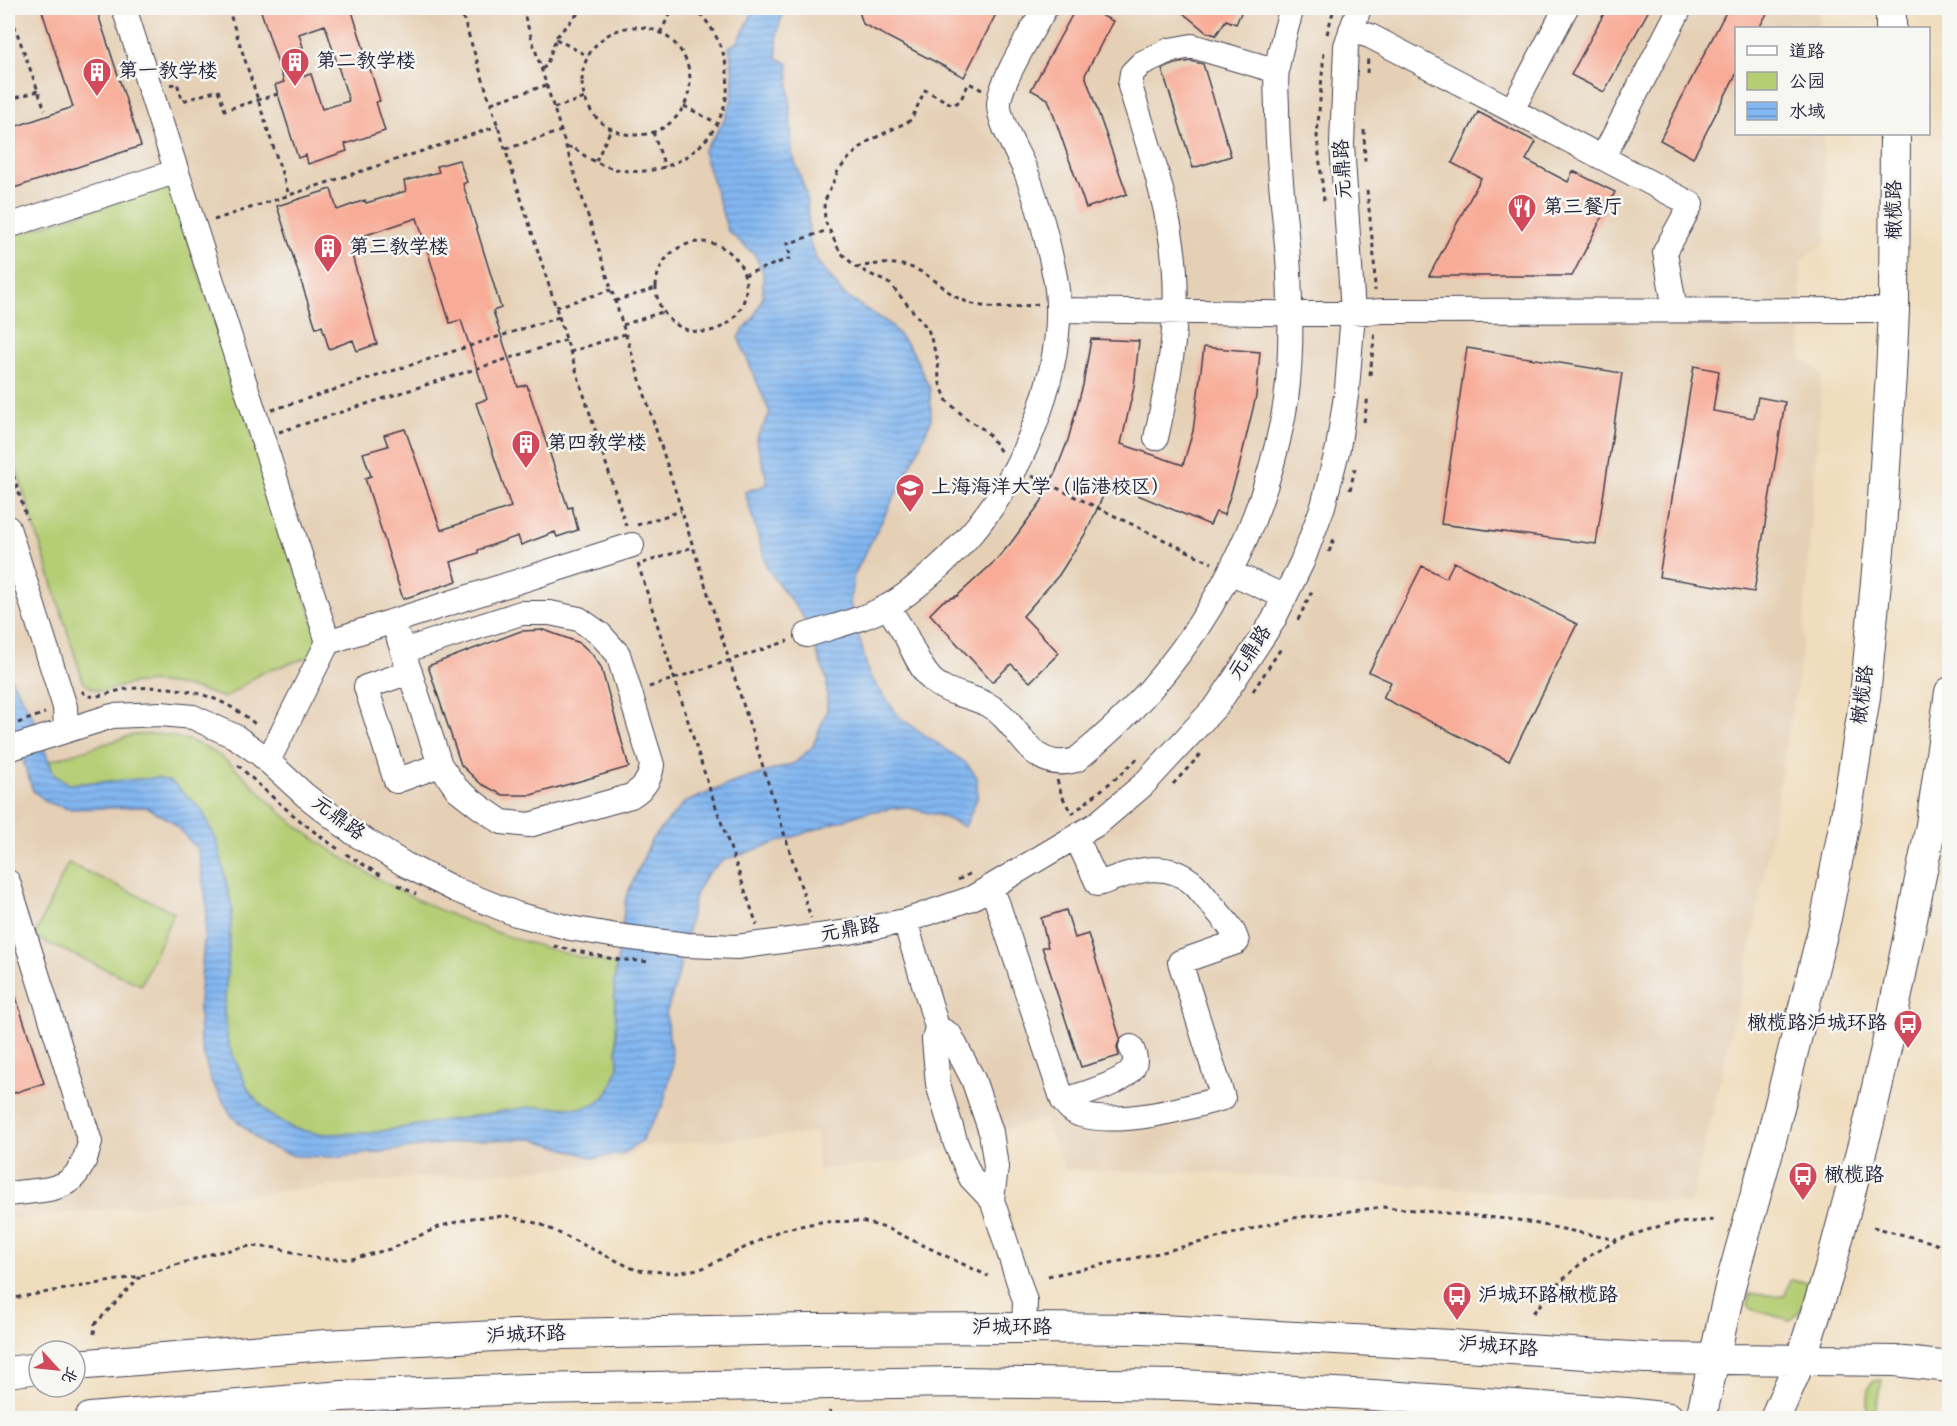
<svg xmlns="http://www.w3.org/2000/svg" width="1957" height="1426" viewBox="0 0 1957 1426" font-family="'Indie Flower','LXGW WenKai TC',sans-serif">
<style>
.built{fill:#e5d0b6}
.green{fill:#b5ce74;stroke:#6c7858;stroke-width:1.5}
.water{fill:url(#water-rules);stroke:#526c96;stroke-width:1.5}
.building{fill:#f8ac97;fill-rule:evenodd}
.lines{fill:none;stroke-linecap:round;stroke-linejoin:round}
.minor-casing{stroke:#413e4e;stroke-width:26}
.major-casing{stroke:#413e4e;stroke-width:32}
.path{stroke:#413e4e;stroke-width:3;stroke-dasharray:4.5 4.5;stroke-linecap:butt}
.minor{stroke:#fff;stroke-width:24}
.major{stroke:#fff;stroke-width:30}
.labels{text-anchor:middle;dominant-baseline:central;stroke-width:5;stroke-linejoin:round;paint-order:stroke}
.poi-label{font-size:20px;fill:#22223b;stroke:#f6f6f2;text-anchor:start}
.street-label{font-size:20px;fill:#22223b;stroke:#f6f6f2}
</style>
<defs>
<pattern id="water-rules" width="6" height="5" patternUnits="userSpaceOnUse" patternTransform="scale(1.5)"><rect width="6" height="5" fill="#83b7f1"/><path d="M0 2.5h6" fill="none" stroke="#6b94c4"/></pattern>
</defs>
<rect width="100%" height="100%" fill="#f6f6f2"/>
<filter id="ink" filterUnits="userSpaceOnUse"><feTurbulence type="fractalNoise" baseFrequency=".0167" numOctaves="2"/><feDisplacementMap in="SourceGraphic" scale="12" xChannelSelector="R" yChannelSelector="G"/><feConvolveMatrix kernelMatrix="1 2 1 2 8 2 1 2 1" color-interpolation-filters="sRGB"/></filter>
<filter id="wash" filterUnits="userSpaceOnUse"><feTurbulence type="fractalNoise" baseFrequency=".008" numOctaves="4" result="noise"/><feDisplacementMap in="SourceGraphic" scale="24" xChannelSelector="R" yChannelSelector="G"/><feGaussianBlur stdDeviation="1.35" result="paint"/><feColorMatrix in="noise" values="0 0 0 0 0 0 0 0 0 0 0 0 0 0 0 0 0 1.4 0 .05"/><feComposite in="paint" operator="in"/></filter>
<g filter="url(#wash)">
<rect width="100%" height="100%" fill="#f0ddbd"/>
<path class="built" d="M8,8H1819L1820,28H1736V134H1823L1827,241L1801,261V357L1822,374L1802,654L1751,949L1691,1203L1210,1173L1065,1170L1044,1119L995,1132L907,1161L818,1170L816,1133L643,1146L618,1163L585,1166L380,1181L8,1219Z"/>
<path class="green" d="M170,185L323,652L261,673L225,698C197,689 169,680 139,683C117,684 100,700 83,681L8,442V237Z
M158,734C172,737 185,738 198,744C228,756 250,783 272,804C285,817 300,829 315,839C409,905 504,942 616,965L614,984L618,1067L610,1090L599,1103L583,1108L529,1107L370,1133L319,1134L292,1128L271,1116L250,1093L228,1044L224,1011L232,908L157,778L69,784L54,775L49,761L133,735Z
M68,863L174,912L141,985L34,937Z
M1790,1280L1809,1282C1805,1295 1803,1314 1790,1320L1751,1309L1748,1304L1749,1294L1785,1296Z
M1882,1380L1873,1418H1866L1868,1388L1873,1381Z"/>
<path class="water" d="M755,8H784L777,34V58L788,63L792,153L806,193L810,243L817,261L845,296L890,324L913,352L930,389L931,420L916,455L854,575L850,603L869,675L899,717L966,763L977,777V798L965,827L938,815L905,807L867,812L722,861L706,875L695,895L678,976L666,1014L673,1064L663,1105L641,1141L622,1154L594,1158L533,1139L475,1140L341,1157L295,1156L264,1145L232,1116L211,1081L200,1042L199,1002L207,906L198,850L173,822L146,807L69,809L49,803L33,791L8,714V673L31,713L54,775L69,784L157,778L172,782L202,810L218,844L232,908L224,1011L228,1044L250,1093L271,1116L292,1128L319,1134L370,1133L529,1107L583,1108L599,1102L610,1090L618,1067L614,984L626,897L652,839L684,803L732,783L795,763L813,746L827,710V680L804,618L768,570L745,492L768,484L756,439L770,413L738,337L754,317L763,296V272L755,255L728,231L703,151C733,114 738,94 729,47L738,42Z"/>
<g id="blocks">
<path class="building" d="M41,8H96L141,146L8,190V129L73,107Z
M260,8H351L380,101L376,102L385,131L345,144L347,151L308,164L306,155L298,158L275,85L284,82ZM325,25L349,101L322,109L311,74L304,76L297,49L303,47L299,34Z
M858,8H999L964,77L863,24Z
M1076,8H1086L1113,21L1085,75L1127,194L1086,208L1048,99L1031,90Z
M1177,8H1235L1241,13L1236,24L1226,20L1216,35L1206,32Z
M1607,8H1650L1604,92L1571,75Z
M1728,8H1770L1759,28H1737V72L1693,158L1660,140Z
M1191,61L1203,64L1231,156L1193,168L1162,69L1174,64Z
M1478,112L1536,142L1526,160L1568,182L1573,171L1615,192L1572,276H1429L1481,178L1452,163Z
M459,160L467,182L463,184L501,308L493,311L518,387L527,385L568,508L572,507L578,530L557,537L555,532L521,545L518,536L478,550V553L451,562L457,581L403,599L365,478L371,476L363,453L388,446L384,435L405,429L441,530L511,507L476,403L487,399L461,320L450,323L417,218L348,241L377,344L357,351L353,340L329,349L322,326L316,328L277,206L331,189L337,210L365,200L366,203L406,191L404,181L439,172L437,166Z
M1091,339L1139,341L1134,387L1121,444L1183,465L1193,431L1204,347L1260,352L1256,396L1238,471L1224,515L1216,512L1210,525L1109,483L1087,531L1059,575L1023,616L1059,653L1030,682L1011,664L992,682L930,614L943,601L957,596L994,562L1010,544L1041,502L1056,471L1068,440L1083,385Z
M1467,348L1622,373L1596,544L1441,524Z
M1694,366L1719,371L1713,411L1754,418L1758,397L1785,402L1754,592L1659,577Z
M1454,562L1577,624L1509,761L1383,698L1391,682L1369,672L1422,566L1446,578Z
M544,630L580,643L592,654L601,667L629,767L531,795H503L481,784L461,765L428,666L521,631Z
M1066,910L1075,938L1088,934L1120,1038L1117,1047L1119,1056L1081,1067L1042,947H1048L1041,918Z
M8,979H10L44,1083L8,1095Z"/>
</g>
</g>
<g filter="url(#ink)">
<use href="#blocks" fill-opacity="0" stroke="#413e4e" stroke-width="1.5"/>
<g class="lines">
<g class="minor-casing">
<path id="minor" d="M124,8L328,642L632,545
M1351,30L1370,36L1691,204L1665,252L1675,310
M1512,110L1566,8
M1603,157L1680,8
M8,226L175,172
M1060,310L1334,314L1383,311L1894,310
M1156,438C1170,375 1182,310 1172,244C1164,190 1146,138 1130,86L1132,73L1142,63L1170,50L1192,46L1277,71
M8,528L65,707L66,730
M1230,572L1285,597
M888,607C894,617 901,627 907,638C914,652 919,666 930,678C945,694 970,695 988,705C1022,723 1028,774 1076,760C1184,674 1256,554 1283,418C1292,371 1291,321 1289,273C1286,219 1277,165 1277,110C1277,97 1275,82 1277,69C1280,48 1286,28 1292,8
M393,621L440,765L457,789L480,807L502,822L529,825L631,796C644,788 650,780 652,765L618,654L600,634L579,619L550,613H521L403,651
M807,635C834,626 863,620 888,606C904,598 918,585 931,574C995,518 1032,452 1051,371C1058,340 1061,308 1055,277C1048,242 1039,205 1026,172C1019,155 999,123 999,105C998,84 1034,28 1045,8
M410,672L366,687L396,781L440,765
M8,749L112,716L161,714L193,717L236,737L260,754L305,795L355,834L406,865L456,890L516,914L570,928L617,936L687,945L737,947L849,932L905,921L972,898L1097,824L1143,785L1218,704L1273,621L1302,562L1323,506L1338,448L1347,389L1353,313L1342,144L1346,46L1359,8
M268,761L328,642
M8,882L90,1142C78,1194 53,1188 8,1194
M990,888L997,902L1063,1101C1068,1107 1073,1113 1081,1115C1123,1126 1182,1109 1223,1098L1180,962L1237,942C1233,927 1222,917 1212,905C1206,898 1200,890 1194,884C1164,857 1130,873 1098,884L1076,837
M905,921L937,1027L934,1040L938,1084L956,1144L971,1178L992,1200L1025,1301L1024,1328
M937,1027L950,1035L973,1079L991,1132L996,1167L992,1200
M1063,1101C1080,1094 1135,1082 1135,1060C1135,1056 1133,1051 1131,1047"/>
</g>
<g class="major-casing">
<path id="major" d="M1891,8V28
M75,1365L326,1345L514,1335L809,1329L1024,1328L1142,1329L1451,1345L1646,1358L1895,1361L1950,1367
M8,1372L39,1368
M90,1418L342,1396L528,1389L956,1382L1181,1385L1373,1395L1627,1413L1669,1418
M1701,1418L1731,1283L1770,1144L1826,918L1846,816L1865,697L1881,529L1891,374L1894,310L1895,134
M1775,1418L1801,1359L1829,1272L1869,1122L1887,1044L1931,825L1950,692"/>
</g>
<path class="path" d="M8,8L45,110
M228,8L289,195
M460,8L626,526
M522,8L811,918
M462,14L483,8
M582 81a54 54 0 1 1 108 0a54 54 0 1 1-108 0Z
M660,33L673,8
M1327,34L1334,8
M556,39L588,56
M542,69L546,66L557,36L583,8
M1367,73L1368,56
M170,85L177,83L183,101L218,90L225,110L278,94
M982,90L969,83L960,101L953,105L925,90L911,120L867,142L849,158L838,171L824,203L825,221L840,252L856,267L890,284L928,329L938,361L939,381L947,401L967,419L986,431L1001,452
M8,100L38,91
M491,103L547,85
M684,106L717,123
M554,108L585,98
M1364,130L1365,163
M653,132L665,167
M567,148L573,147C648,211 755,139 721,47C715,33 705,15 691,8
M506,149L561,131
M596,161L611,129
M1367,190L1374,257L1375,291
M1324,201L1317,136L1324,52
M214,220L498,126
M656 287a45 45 0 1 1 90 0a45 45 0 1 1-90 0Z
M856,267C889,262 906,260 934,280C943,286 951,295 960,299C985,311 1012,308 1038,304
M744,275L791,258L787,244L828,230
M615,301L656,288
M556,307L611,290
M623,325L662,312
M570,352L625,334
M1370,375L1375,331
M272,410L559,317
M1364,422L1368,396
M279,432L566,340
M8,458L27,519
M1032,476L1212,563
M1350,490L1356,464
M637,525L681,511
M1329,552L1335,536
M643,563L693,547
M638,564L708,784L757,925
M1298,620L1313,589
M649,687L788,641
M82,691L86,696C100,698 113,691 127,689C173,683 220,693 255,724
M1253,691L1282,647
M18,723L45,713
M238,765C270,796 303,825 341,851
M1057,780L1062,796L1072,814
M1173,784L1201,754
M1072,814L1122,773L1140,756
M346,854L382,876
M958,880L971,873
M398,885L416,894
M554,946L613,959L651,962
M1873,1227L1931,1242L1950,1250
M1048,1276L1159,1253L1293,1218L1384,1207L1518,1220L1617,1240
M8,1299L141,1276L214,1253L251,1246L277,1248L319,1259H352L390,1249L441,1226L472,1218L507,1216L540,1224L636,1270L676,1273L703,1268L781,1230L820,1222L861,1221L889,1229L988,1276
M1533,1313L1557,1285L1588,1257L1617,1240L1666,1224L1714,1220
M94,1334L95,1324L140,1277
M830,1410V1418
M1242,1418V1416"/>
<use href="#minor" class="minor"/>
<use href="#major" class="major"/>
</g>
</g>
<defs>
<g id="building-pin" transform="scale(1.5)"><path d="M0 17L-7.5 6A9.5 9.5 0 1 1 7.5 6Z" fill="#d1495b" stroke="#f6f6f2"/><path d="M-4-6H4V6H1V3H-1V6H-4ZM-2.5-4.3h1.7v1.8h-1.7ZM.8-4.3h1.7v1.8H.8ZM-2.5-1h1.7V.8h-1.7ZM.8-1h1.7V.8H.8Z" fill="#fff"/></g>
<g id="restaurant-pin" transform="scale(1.5)"><path d="M0 17L-7.5 6A9.5 9.5 0 1 1 7.5 6Z" fill="#d1495b" stroke="#f6f6f2"/><path d="M-5-6h1v4h1v-4h1v4h1v-4h1v5L-1.5 .5V6h-2V.5L-5-1ZM5-6V6H3V1.5H1.5Q1.5-4 5-6Z" fill="#fff"/></g>
<g id="university-pin" transform="scale(1.5)"><path d="M0 17L-7.5 6A9.5 9.5 0 1 1 7.5 6Z" fill="#d1495b" stroke="#f6f6f2"/><path d="M0-5L7-2L0 1L-7-2ZM-4 1L0 2.5L4 1V4Q0 6-4 4Z" fill="#fff"/></g>
<g id="bus-pin" transform="scale(1.5)"><path d="M0 17L-7.5 6A9.5 9.5 0 1 1 7.5 6Z" fill="#d1495b" stroke="#f6f6f2"/><path d="M-5-6H5V4H4V6H2V4H-2V6H-4V4H-5ZM-3.5-4V0h7V-4ZM-3.5 1.2v1.5H-2V1.2ZM2 1.2v1.5H3.5V1.2Z" fill="#fff"/></g>
</defs>
<g fill-rule="evenodd">
<use href="#building-pin" x="295" y="62"/>
<use href="#building-pin" x="97" y="72"/>
<use href="#restaurant-pin" x="1522" y="208"/>
<use href="#building-pin" x="328" y="248"/>
<use href="#building-pin" x="526" y="444"/>
<use href="#university-pin" x="910" y="488"/>
<use href="#bus-pin" x="1908" y="1024"/>
<use href="#bus-pin" x="1803" y="1176"/>
<use href="#bus-pin" x="1457" y="1296"/>
</g>
<g class="labels">
<g class="poi-label">
<text x="316" y="62">第二教学楼</text>
<text x="118" y="72">第一教学楼</text>
<text x="1543" y="208">第三餐厅</text>
<text x="349" y="248">第三教学楼</text>
<text x="547" y="444">第四教学楼</text>
<text x="931" y="488">上海海洋大学（临港校区）</text>
<text x="1887" y="1024" text-anchor="end">橄榄路沪城环路</text>
<text x="1824" y="1176">橄榄路</text>
<text x="1478" y="1296">沪城环路橄榄路</text>
</g>
<g class="street-label">
<text transform="translate(1344 169) rotate(-93)">元鼎路</text>
<text transform="translate(1895 210) rotate(-90)">橄榄路</text>
<text transform="translate(1251 653) rotate(-56)">元鼎路</text>
<text transform="translate(1864 695) rotate(-83)">橄榄路</text>
<text transform="translate(338 819) rotate(37)">元鼎路</text>
<text transform="translate(850 931) rotate(-10)">元鼎路</text>
<text x="1012" y="1328">沪城环路</text>
<text transform="translate(526 1336) rotate(-2)">沪城环路</text>
<text transform="translate(1498 1348) rotate(4)">沪城环路</text>
</g>
</g>
<rect width="1957" height="1426" fill="none" stroke="#f6f6f2" stroke-width="30"/>
<rect x="1735" y="27" width="195" height="108" fill="#f6f6f2" stroke="#a1a1a9" stroke-width="1.5"/>
<rect x="1747" y="46" width="30" height="9" fill="#ffffff" stroke="#a1a1a9" stroke-width="1.5"/>
<text x="1789" y="57" font-size="18" fill="#22223b">道路</text>
<rect x="1747" y="72" width="30" height="18" fill="#b5ce74" stroke="#a1a1a9" stroke-width="1.5"/>
<text x="1789" y="87" font-size="18" fill="#22223b">公园</text>
<rect x="1747" y="102" width="30" height="18" fill="url(#water-rules)" stroke="#a1a1a9" stroke-width="1.5"/>
<text x="1789" y="117" font-size="18" fill="#22223b">水域</text>
<g transform="translate(57 1369) rotate(117)"><circle r="28" fill="#f6f6f2" stroke="#a1a1a9" stroke-width="1.5"/>
<path d="M0-4.5L10 22L0 15L-10 22Z" fill="#d1495b"/>
<text y="-9" font-size="16" font-weight="bold" text-anchor="middle" fill="#22223b">北</text>
</g>
</svg>
